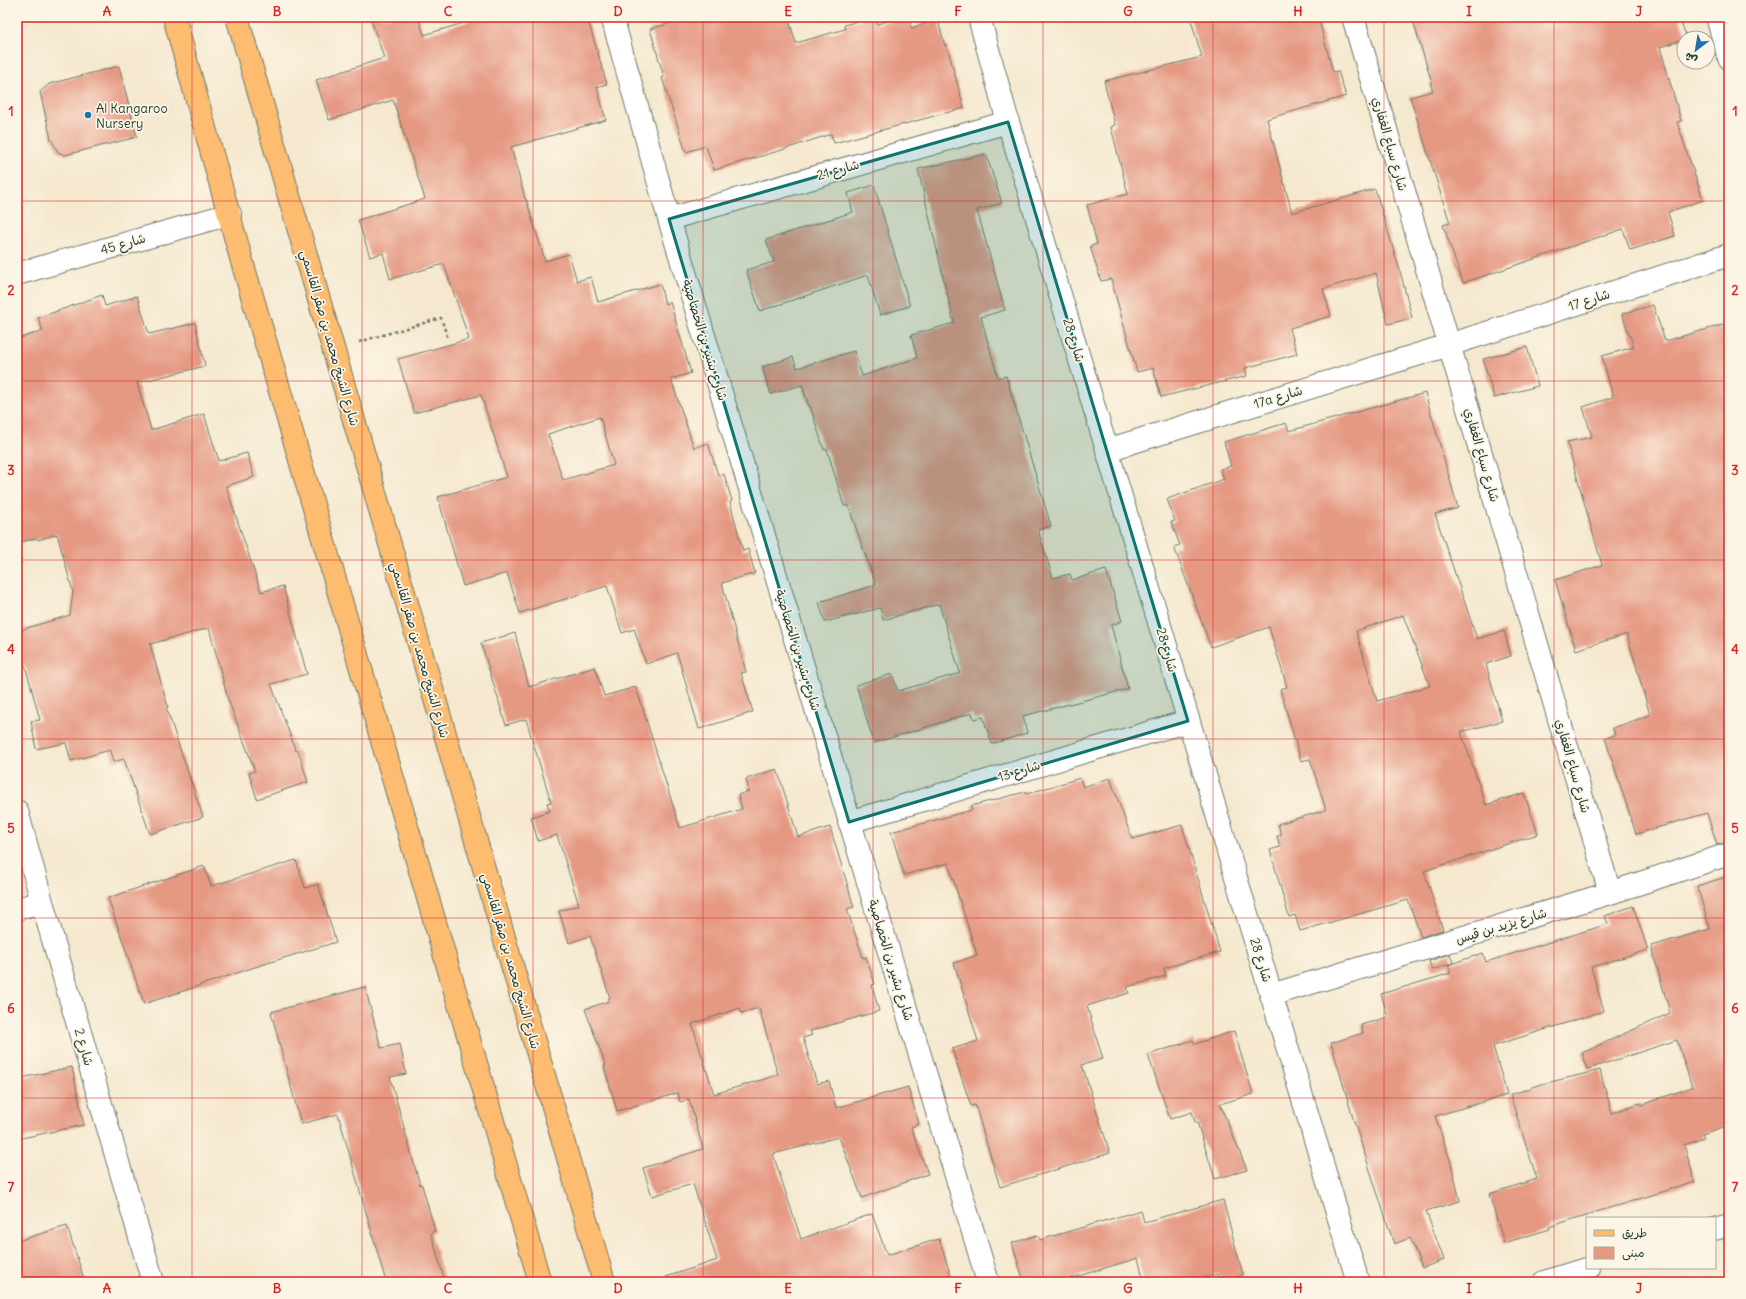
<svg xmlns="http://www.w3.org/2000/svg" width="1746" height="1299" viewBox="0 0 1746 1299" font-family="Delius,'Playpen Sans Arabic',sans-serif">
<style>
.building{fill:#e59882;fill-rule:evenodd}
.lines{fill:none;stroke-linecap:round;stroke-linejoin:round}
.street-casing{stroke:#6a796a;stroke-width:24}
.primary-casing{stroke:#6a796a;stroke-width:24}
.path{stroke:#6a796a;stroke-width:2.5;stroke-dasharray:3 3;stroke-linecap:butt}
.street{stroke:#fff;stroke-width:22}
.primary{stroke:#fdbc70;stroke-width:22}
.marked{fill:#0f766e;fill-opacity:0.2;stroke:#0f766e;stroke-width:3;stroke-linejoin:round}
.grid{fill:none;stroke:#d62828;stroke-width:1;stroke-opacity:0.55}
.poi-dot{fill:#1f6fb2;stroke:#fcf5e5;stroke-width:1.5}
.labels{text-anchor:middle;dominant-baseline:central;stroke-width:3.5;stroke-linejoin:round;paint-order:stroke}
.poi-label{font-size:13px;fill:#1f3d34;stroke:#fcf5e5;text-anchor:start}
.street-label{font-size:13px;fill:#1f3d34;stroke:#fcf5e5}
.neatline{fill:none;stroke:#d62828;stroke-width:1.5}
.grid-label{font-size:13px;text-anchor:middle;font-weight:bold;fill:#d62828}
</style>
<rect width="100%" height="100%" fill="#fcf5e5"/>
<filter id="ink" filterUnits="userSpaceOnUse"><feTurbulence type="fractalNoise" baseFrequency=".025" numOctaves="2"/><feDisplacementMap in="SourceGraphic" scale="8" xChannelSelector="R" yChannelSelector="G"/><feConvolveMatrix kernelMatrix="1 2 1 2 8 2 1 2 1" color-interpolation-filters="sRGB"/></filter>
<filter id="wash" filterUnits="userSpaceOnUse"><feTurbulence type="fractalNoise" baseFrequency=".012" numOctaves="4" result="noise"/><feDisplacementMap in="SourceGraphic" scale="16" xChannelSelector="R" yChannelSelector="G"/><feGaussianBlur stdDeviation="0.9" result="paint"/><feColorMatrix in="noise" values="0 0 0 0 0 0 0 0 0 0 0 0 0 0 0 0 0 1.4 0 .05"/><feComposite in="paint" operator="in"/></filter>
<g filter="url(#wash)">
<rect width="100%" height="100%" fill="#f5e8cf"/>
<g id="blocks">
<path class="building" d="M370,17H418L424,35L483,17H587L607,84L597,87L606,120L511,147L525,199H526L545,261L569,254L577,281L591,277L598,302L660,284L665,304L670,302L691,373L671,379L694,448L708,443L718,475L724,474L732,501L730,502L743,551L748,549L755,573L722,583L746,672L741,673L753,712L699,729L677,653L646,664L634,629L622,633L607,586L520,613L507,573L463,586L438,497L507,477L481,395L414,413L398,359L469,339L444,264L390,279L383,253L370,257L358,220L425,199L393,100L329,120L316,80L384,58ZM600,417L614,465L563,480L548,434Z
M693,17H788L796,43L845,29L844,25L872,17H875L877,24L902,17H909L911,28L938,20L945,46H947L964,108L834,143L831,134L782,150L714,170L706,146L686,152L662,78L664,77L650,29Z
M1190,17H1318L1333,72L1338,71L1346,96L1267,119L1292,213L1375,189L1400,271L1412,318L1388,324L1376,273L1323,289L1331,316L1290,328L1297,354L1245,368L1247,376L1161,397L1153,368L1137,372L1111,279L1101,281L1090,246L1097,244L1087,205L1128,194L1111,127L1115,125L1104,81L1202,57Z
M1412,17H1679L1687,38L1660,47L1681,121L1677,122L1703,200L1668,212L1675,236L1630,250L1623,229L1463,283L1443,225L1450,223L1410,97L1433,91L1430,83H1432Z
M119,66L137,137L65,155L58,152L51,139L40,92L49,84Z
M986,154L1002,203L977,210L1005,310L981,317L998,378L1006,376L1051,526L1038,530L1053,578L1070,574L1072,580L1106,570L1122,621L1111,625L1128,689L1023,716L1027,733L992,744L983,717L974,719L972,713L874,743L856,685L892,674L898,691L960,673L939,604L883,620L880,608L825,622L819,602L876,585L848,505L844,506L827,449L824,450L810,406L809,407L802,385L771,394L762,367L793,357L797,368L854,351L862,376L917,358L911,335L954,323L918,169Z
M874,185L910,306L880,315L868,275L760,311L746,270L774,262L766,240L853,212L848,193Z
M102,295L105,306L137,296L149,334L195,323L205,366L137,383L151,430L204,414L219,461L247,453L254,477L226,486L261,592L283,586L307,674L271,684L296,751L298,750L308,782L257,799L249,773L255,771L228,699L209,628L150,644L168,707H166L203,817L150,834L124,759L113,762L110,750L71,761L66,743L36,749L31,721L40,720L25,665L17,667V631L70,615L73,592L57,534L38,540L37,538L17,543V339L43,331L38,318Z
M1653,305L1665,341L1729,323V842L1717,845L1707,813L1636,834L1605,738L1615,735L1613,728L1650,715L1627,634L1576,650L1555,580L1602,565L1567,442L1592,437L1583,407L1613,397L1602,356L1634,347L1622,314Z
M1527,347L1538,386L1494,398L1483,359Z
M1425,393L1458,508L1435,514L1477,639L1504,631L1511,656L1486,664L1502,721L1461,732L1486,805L1524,793L1538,834L1424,871L1443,930L1421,937L1408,900L1300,931L1295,915L1289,917L1270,850L1280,847L1277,836L1281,835L1278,824L1326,810L1310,759L1301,761L1280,689L1287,687L1269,627L1211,647L1174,547L1180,545L1171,522L1175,521L1167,499L1224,479L1220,469L1231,466L1224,442L1286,423L1289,431ZM1403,615L1430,686L1377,701L1356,631Z
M515,633L529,687L595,667L604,696L636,687L680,828L742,809L738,795L749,791L746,779L777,769L798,837L830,827L854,907L847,909L863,958L866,957L875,984L872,985L879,1011L810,1031L812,1035L803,1038L817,1084L829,1081L836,1108L908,1087L919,1124L911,1127L928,1174L862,1198L839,1137L773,1154L801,1239L872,1214L887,1255L939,1239L953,1282H667L666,1277L717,1260L693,1184L652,1196L643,1168L703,1149L689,1099L680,1102L678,1093L617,1111L604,1066H606L585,1009L609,1001L608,999L610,998L590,936L569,943L559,911L579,905L557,835L538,841L531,817L550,811L547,803L551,802L526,719L506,725L481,643ZM740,1008L741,1013L759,1008L778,1075L714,1094L692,1024Z
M1080,778L1083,787L1110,778L1132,839L1182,825L1220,952L1164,968L1166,976L1127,987L1129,993L1087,1006L1103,1059L1082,1065L1110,1153L1000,1187L975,1105L971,1106L952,1049L978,1041L954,963L977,955L948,863L904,875L891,832L972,810L971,806L1025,792L1026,794Z
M296,860L305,888L318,884L336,942L258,966L144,1004L108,898L204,866L211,886Z
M1729,876V1125L1702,1134L1704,1138L1684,1145L1695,1182L1570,1220L1549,1227L1550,1229L1504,1243L1489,1194L1537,1179L1510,1095L1542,1084L1600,1070L1612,1113L1640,1103L1641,1105L1692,1087L1677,1040L1588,1069L1582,1053L1670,1013L1651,946L1710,929L1697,886Z
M1633,906L1648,950L1591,967L1604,1011L1493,1046L1507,1095L1435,1116L1451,1163L1460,1201L1426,1211L1444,1260L1422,1268L1410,1238L1394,1244L1353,1118L1331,1043L1363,1033L1361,1025L1388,1017L1381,994L1451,973L1448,965L1483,953L1486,962L1608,924L1605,916Z
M1450,954L1453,963L1432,970L1429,961Z
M365,987L381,1048L400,1044L406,1074L390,1077L420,1185H422L435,1231L431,1233L445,1282H386L338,1114L301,1124L271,1012Z
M1234,1031L1253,1094L1220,1104L1247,1170L1215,1179L1197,1122H1195L1192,1112L1170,1119L1148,1055L1193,1040L1195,1044Z
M72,1067L84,1125L17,1139V1079Z
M1223,1200L1243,1275L1220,1281L1218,1274L1186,1282H1144L1138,1258L1059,1282H1024L1012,1243L1038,1235L1040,1240L1141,1210L1144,1222Z
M67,1226L85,1282H17V1241Z"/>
</g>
</g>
<g filter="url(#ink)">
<use href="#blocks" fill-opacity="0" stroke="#6a796a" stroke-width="1"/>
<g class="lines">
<g class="street-casing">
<path id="street" d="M612,17L669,219L988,1282
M979,17L1008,122L1358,1282
M1353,17L1610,893
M1717,17L1729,58
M669,219L1008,122
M17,274L230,214
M1107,450L1449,345L1729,255
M17,811L42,902L153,1282
M849,822L1188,721
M17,909L42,902
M1271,995L1610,893L1729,854
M1715,1229L1729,1225
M1544,1282L1589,1268"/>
</g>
<g class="primary-casing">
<path id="primary" d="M174,17L241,258L540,1282
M237,17L604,1282"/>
</g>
<path class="path" d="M359,342L441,318L448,339"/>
<use href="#street" class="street"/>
<use href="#primary" class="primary"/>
</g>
</g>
<path class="marked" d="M1008,122L1188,721L849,822L669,219Z"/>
<path class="grid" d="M192,17V1282M362,17V1282M533,17V1282M703,17V1282M873,17V1282M1043,17V1282M1213,17V1282M1384,17V1282M1554,17V1282M17,201H1729M17,381H1729M17,560H1729M17,739H1729M17,918H1729M17,1098H1729"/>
<circle class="poi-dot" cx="88" cy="115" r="4"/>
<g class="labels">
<g class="poi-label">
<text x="96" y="108">Al Kangaroo<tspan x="96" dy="15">Nursery</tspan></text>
</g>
<g class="street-label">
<text transform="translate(1390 144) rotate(74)">شارع سباع الغفاري</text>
<text transform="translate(838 170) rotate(-16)">شارع 21</text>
<text transform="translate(123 244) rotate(-16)">شارع 45</text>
<text transform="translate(1589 300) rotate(-18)">شارع 17</text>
<text transform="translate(330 338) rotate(74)">شارع الشيخ محمد بن صقر القاسمي</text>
<text transform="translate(705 340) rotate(73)">شارع بشير بن الخصاصية</text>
<text transform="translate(1074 340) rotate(73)">شارع 28</text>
<text transform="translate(1278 397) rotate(-17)">17a شارع</text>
<text transform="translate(1482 455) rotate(74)">شارع سباع الغفاري</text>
<text transform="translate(420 650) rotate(74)">شارع الشيخ محمد بن صقر القاسمي</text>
<text transform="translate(798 650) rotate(73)">شارع بشير بن الخصاصية</text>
<text transform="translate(1167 650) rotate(74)">شارع 28</text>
<text transform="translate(1573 766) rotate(74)">شارع سباع الغفاري</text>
<text transform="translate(1019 771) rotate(-17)">شارع 13</text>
<text transform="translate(1501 926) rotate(-17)">شارع يزيد بن قيس</text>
<text transform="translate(891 960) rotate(73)">شارع بشير بن الخصاصية</text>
<text transform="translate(1261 960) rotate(73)">شارع 28</text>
<text transform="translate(511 961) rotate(74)">شارع الشيخ محمد بن صقر القاسمي</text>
<text transform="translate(84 1047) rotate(74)">شارع 2</text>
</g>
</g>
<rect width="1746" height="1299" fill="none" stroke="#fcf5e5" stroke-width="44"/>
<rect x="1586" y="1217" width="130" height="52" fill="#fcf5e5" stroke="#a4ab9e"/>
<rect x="1594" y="1230" width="20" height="6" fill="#fdbc70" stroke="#a4ab9e"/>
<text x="1622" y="1237" font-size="12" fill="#1f3d34">طريق</text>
<rect x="1594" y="1247" width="20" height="12" fill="#e59882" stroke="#a4ab9e"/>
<text x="1622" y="1257" font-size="12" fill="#1f3d34">مبنى</text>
<g transform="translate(1696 50) rotate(211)"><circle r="19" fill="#fcf5e5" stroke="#a4ab9e"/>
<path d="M0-3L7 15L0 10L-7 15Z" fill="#1f6fb2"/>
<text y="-6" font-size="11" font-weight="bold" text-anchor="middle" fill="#1f3d34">ش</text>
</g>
<rect x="22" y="22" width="1702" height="1255" class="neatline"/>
<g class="grid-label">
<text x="107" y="16">A</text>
<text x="277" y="16">B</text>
<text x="448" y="16">C</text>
<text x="618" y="16">D</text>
<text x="788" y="16">E</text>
<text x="958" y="16">F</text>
<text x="1128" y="16">G</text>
<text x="1298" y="16">H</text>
<text x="1469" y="16">I</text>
<text x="1639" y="16">J</text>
<text x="11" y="116">1</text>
<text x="1735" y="116">1</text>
<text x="11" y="295">2</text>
<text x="1735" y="295">2</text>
<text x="11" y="475">3</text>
<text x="1735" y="475">3</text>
<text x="11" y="654">4</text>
<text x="1735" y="654">4</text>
<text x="11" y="833">5</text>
<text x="1735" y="833">5</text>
<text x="11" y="1013">6</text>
<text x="1735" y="1013">6</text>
<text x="11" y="1192">7</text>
<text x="1735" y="1192">7</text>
<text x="107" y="1293">A</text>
<text x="277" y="1293">B</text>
<text x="448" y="1293">C</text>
<text x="618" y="1293">D</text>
<text x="788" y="1293">E</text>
<text x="958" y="1293">F</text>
<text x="1128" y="1293">G</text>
<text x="1298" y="1293">H</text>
<text x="1469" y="1293">I</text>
<text x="1639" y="1293">J</text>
</g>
</svg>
